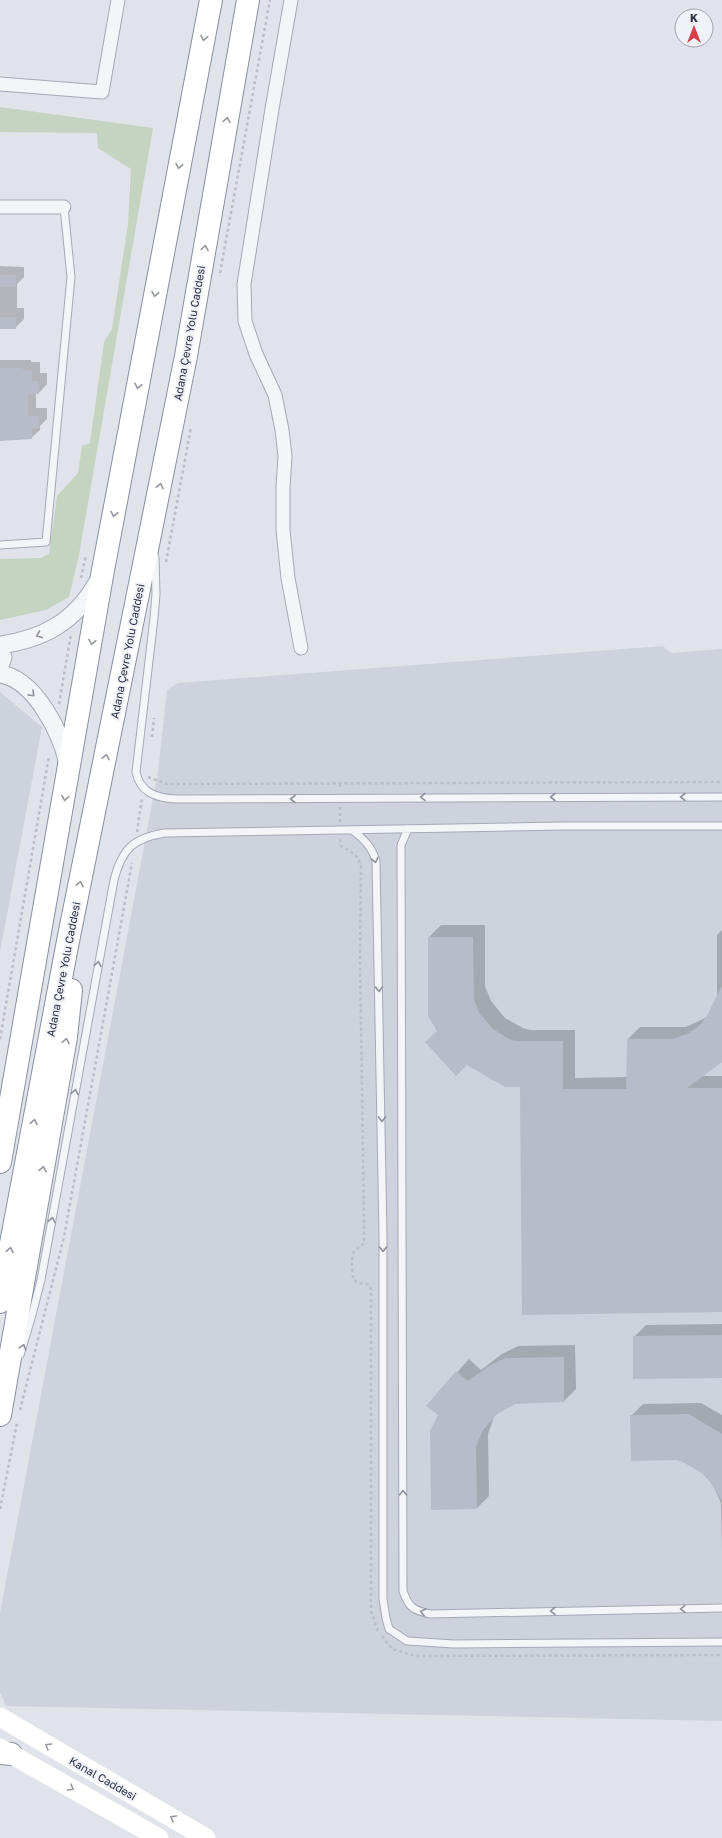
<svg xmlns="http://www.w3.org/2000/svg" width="722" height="1838" viewBox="0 0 722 1838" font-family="'Golos Text',sans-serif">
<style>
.built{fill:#ced2dc}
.green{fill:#c4d4c1}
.shadow{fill:#0003}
.building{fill:#b7bcc8}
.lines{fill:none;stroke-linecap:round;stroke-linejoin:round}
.service-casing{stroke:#a5a9b5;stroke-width:9}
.minor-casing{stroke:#a5a9b5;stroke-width:15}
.tertiary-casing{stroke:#a5a9b5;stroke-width:19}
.trunk-casing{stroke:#878fa2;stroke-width:24}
.path{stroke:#babec5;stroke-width:2.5;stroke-dasharray:3 3;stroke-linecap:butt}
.service{stroke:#f3f5f8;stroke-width:7}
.minor{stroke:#f3f5f8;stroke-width:13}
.tertiary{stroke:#f3f5f8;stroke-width:17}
.secondary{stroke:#fff;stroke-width:19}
.trunk{stroke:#fff;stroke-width:22}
.oneway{stroke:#9497a1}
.oneway2{stroke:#8e929e}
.labels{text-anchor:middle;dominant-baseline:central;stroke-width:4;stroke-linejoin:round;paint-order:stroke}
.street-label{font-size:11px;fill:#282f43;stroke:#f0f2f7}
</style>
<rect width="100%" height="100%" fill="#e0e3ea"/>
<path class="built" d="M663,646L671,653L722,649V1721L6,1706L0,1692V1613L158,772L167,690L178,683Z
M0,692L42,727L0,952Z"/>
<path class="green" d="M0,107L153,128L79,555L69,597L46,610L0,620V559L40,558L49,554L57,496L78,473L82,446L90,443L104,342L112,329L128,224L131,169L98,148L97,133L0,132Z"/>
<path class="shadow" d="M0,266L24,267V277L17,284V308H24V319L15,328H0Z
M0,360H31V362H40V373H47V384L39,393H36V408H47V419L40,426V430L31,438L0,440Z
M441,925H485V986L491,1001L505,1018L523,1028L530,1030H575V1078L628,1077V1039L640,1027H686L707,1017L717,996V935L722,930V1062L701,1076H722V1311L521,1086L438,1030L429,937Z
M722,1324V1377L634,1337L646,1325Z
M575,1345L576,1389L564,1401L515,1403L499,1412L494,1417L488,1434L489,1496L477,1508L439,1415L428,1405L469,1359L481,1370L502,1354L518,1346Z
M701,1403L722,1415V1551L721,1503L712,1483L699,1470L677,1459L631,1416L643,1404Z"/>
<path class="building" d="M0,275H16V287H0Z
M0,317H16V329H0Z
M0,368H23V370H32V381H39V394H28V416H39V428H32V439L0,441Z
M428,937H473L474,999L479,1013L493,1029L511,1040L517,1041H563V1089H626L627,1039H673L687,1034L700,1025L707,1016L722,986V1062L687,1088H722V1312L522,1315L520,1087H505L467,1065L456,1076L425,1042L437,1031L428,1016Z
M722,1335V1378L633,1379V1336Z
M564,1357V1402L515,1404L497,1414L483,1430L476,1447L477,1509L431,1510L430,1431L438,1415L426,1406L456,1371L468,1381L489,1366L505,1358Z
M689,1414L722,1434V1501L711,1483L703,1474L685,1463L677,1460L631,1461L630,1415Z"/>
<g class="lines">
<g class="service-casing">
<path id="service" d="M0,545L46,542L71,277L64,207
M155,557L156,594L154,618L136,772C140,793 157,798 176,799L722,797
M408,829L401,845L403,1591C409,1608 413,1610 430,1614L722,1608
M352,830C364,839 372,847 376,861L383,1235V1599L386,1618L389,1629L407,1641L454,1644L722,1642
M20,1355L32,1315L41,1280L114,880C122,849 133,838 165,833L562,826H722"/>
</g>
<g class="minor-casing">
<path id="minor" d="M291,0L272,109L244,284L245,321L256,354L275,395L282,430L285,456L283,487V530L288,578L301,648
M0,84L102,92L118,0
M0,207H64"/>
</g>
<g class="tertiary-casing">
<path id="tertiary" d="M0,645C44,639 76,621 98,581
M0,651L3,657L0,666
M0,674C35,679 62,734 68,765"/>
</g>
<g class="trunk-casing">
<path id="trunk" d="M0,1162L103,570L211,0
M0,1302L68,941L186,356L248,0
M0,1415L66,1037L71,990
M0,1753L11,1754"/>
</g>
<path class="path" d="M220,273L270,0
M166,562L191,427
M81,578L86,555
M59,704L71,634
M152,737L154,718
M148,777L167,784L722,782
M340,784V790
M340,822V807
M137,832L142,798
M340,839L341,846C352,852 359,855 361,868L360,961L364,1219V1243C361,1246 357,1249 354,1252C350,1259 353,1271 353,1279L358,1283L367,1284L371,1289V1611L378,1631
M0,1039L49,756
M20,1410L64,1237L132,863
M0,1509L17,1423
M382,1636L392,1649L416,1656L722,1655"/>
<use href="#service" class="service"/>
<use href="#minor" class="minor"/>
<use href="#tertiary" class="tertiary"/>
<path class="secondary" d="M0,1717L206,1838
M0,1748L159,1838"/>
<use href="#trunk" class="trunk"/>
</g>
<defs><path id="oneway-chevron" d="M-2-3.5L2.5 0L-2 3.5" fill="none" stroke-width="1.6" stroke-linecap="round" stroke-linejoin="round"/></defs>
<g class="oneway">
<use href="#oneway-chevron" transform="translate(204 38) rotate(101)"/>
<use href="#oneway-chevron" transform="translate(227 120) rotate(-80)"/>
<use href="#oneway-chevron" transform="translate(179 166) rotate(101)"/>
<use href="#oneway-chevron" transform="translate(205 248) rotate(-80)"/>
<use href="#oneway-chevron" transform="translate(155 294) rotate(101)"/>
<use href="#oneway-chevron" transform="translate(138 386) rotate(101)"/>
<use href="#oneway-chevron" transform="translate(160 486) rotate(-79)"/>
<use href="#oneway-chevron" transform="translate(114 514) rotate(101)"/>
<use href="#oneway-chevron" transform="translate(92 642) rotate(100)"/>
<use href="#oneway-chevron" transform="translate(106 757) rotate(-78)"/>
<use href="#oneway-chevron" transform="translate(65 798) rotate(100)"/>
<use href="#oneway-chevron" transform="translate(80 884) rotate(-78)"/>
<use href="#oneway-chevron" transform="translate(66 1041) rotate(-80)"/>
<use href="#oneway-chevron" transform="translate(34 1122) rotate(-79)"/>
<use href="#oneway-chevron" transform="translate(43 1169) rotate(-80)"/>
<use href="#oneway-chevron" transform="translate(10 1250) rotate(-79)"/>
<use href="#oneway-chevron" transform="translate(48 1746) rotate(-150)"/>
<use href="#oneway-chevron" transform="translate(71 1788) rotate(30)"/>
<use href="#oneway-chevron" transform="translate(173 1818) rotate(-150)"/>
</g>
<g class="oneway2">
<use href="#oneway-chevron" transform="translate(39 635) rotate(157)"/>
<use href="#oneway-chevron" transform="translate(32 694) rotate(45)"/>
<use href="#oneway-chevron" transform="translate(423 797) rotate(179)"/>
<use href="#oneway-chevron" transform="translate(553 797) rotate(180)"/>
<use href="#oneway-chevron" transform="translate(683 797) rotate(180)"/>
<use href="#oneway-chevron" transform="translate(293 799) rotate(180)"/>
<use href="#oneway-chevron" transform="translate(375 860) rotate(77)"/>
<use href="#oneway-chevron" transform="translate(98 964) rotate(-80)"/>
<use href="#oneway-chevron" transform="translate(379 989) rotate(88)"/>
<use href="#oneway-chevron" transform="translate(75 1092) rotate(-80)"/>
<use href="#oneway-chevron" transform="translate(382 1119) rotate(89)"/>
<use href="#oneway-chevron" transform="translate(52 1220) rotate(-80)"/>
<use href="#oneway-chevron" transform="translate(383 1249) rotate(90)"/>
<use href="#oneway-chevron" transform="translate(23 1347) rotate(-72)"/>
<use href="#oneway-chevron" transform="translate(403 1493) rotate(-90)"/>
<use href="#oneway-chevron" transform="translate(683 1609) rotate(179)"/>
<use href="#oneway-chevron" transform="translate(553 1611) rotate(179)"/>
<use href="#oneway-chevron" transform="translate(423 1612) rotate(-167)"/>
</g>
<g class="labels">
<g class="street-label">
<text transform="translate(189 333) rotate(-80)">Adana Çevre Yolu Caddesi</text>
<text transform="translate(127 651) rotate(-79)">Adana Çevre Yolu Caddesi</text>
<text transform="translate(63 969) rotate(-79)">Adana Çevre Yolu Caddesi</text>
<text transform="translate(103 1778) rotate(30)">Kanal Caddesi</text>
</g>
</g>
<g transform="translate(694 28)"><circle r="19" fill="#f0f2f7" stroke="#a0a4af"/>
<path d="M0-3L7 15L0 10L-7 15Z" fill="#d53f47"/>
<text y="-6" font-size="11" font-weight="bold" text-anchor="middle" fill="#282f43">K</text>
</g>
</svg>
